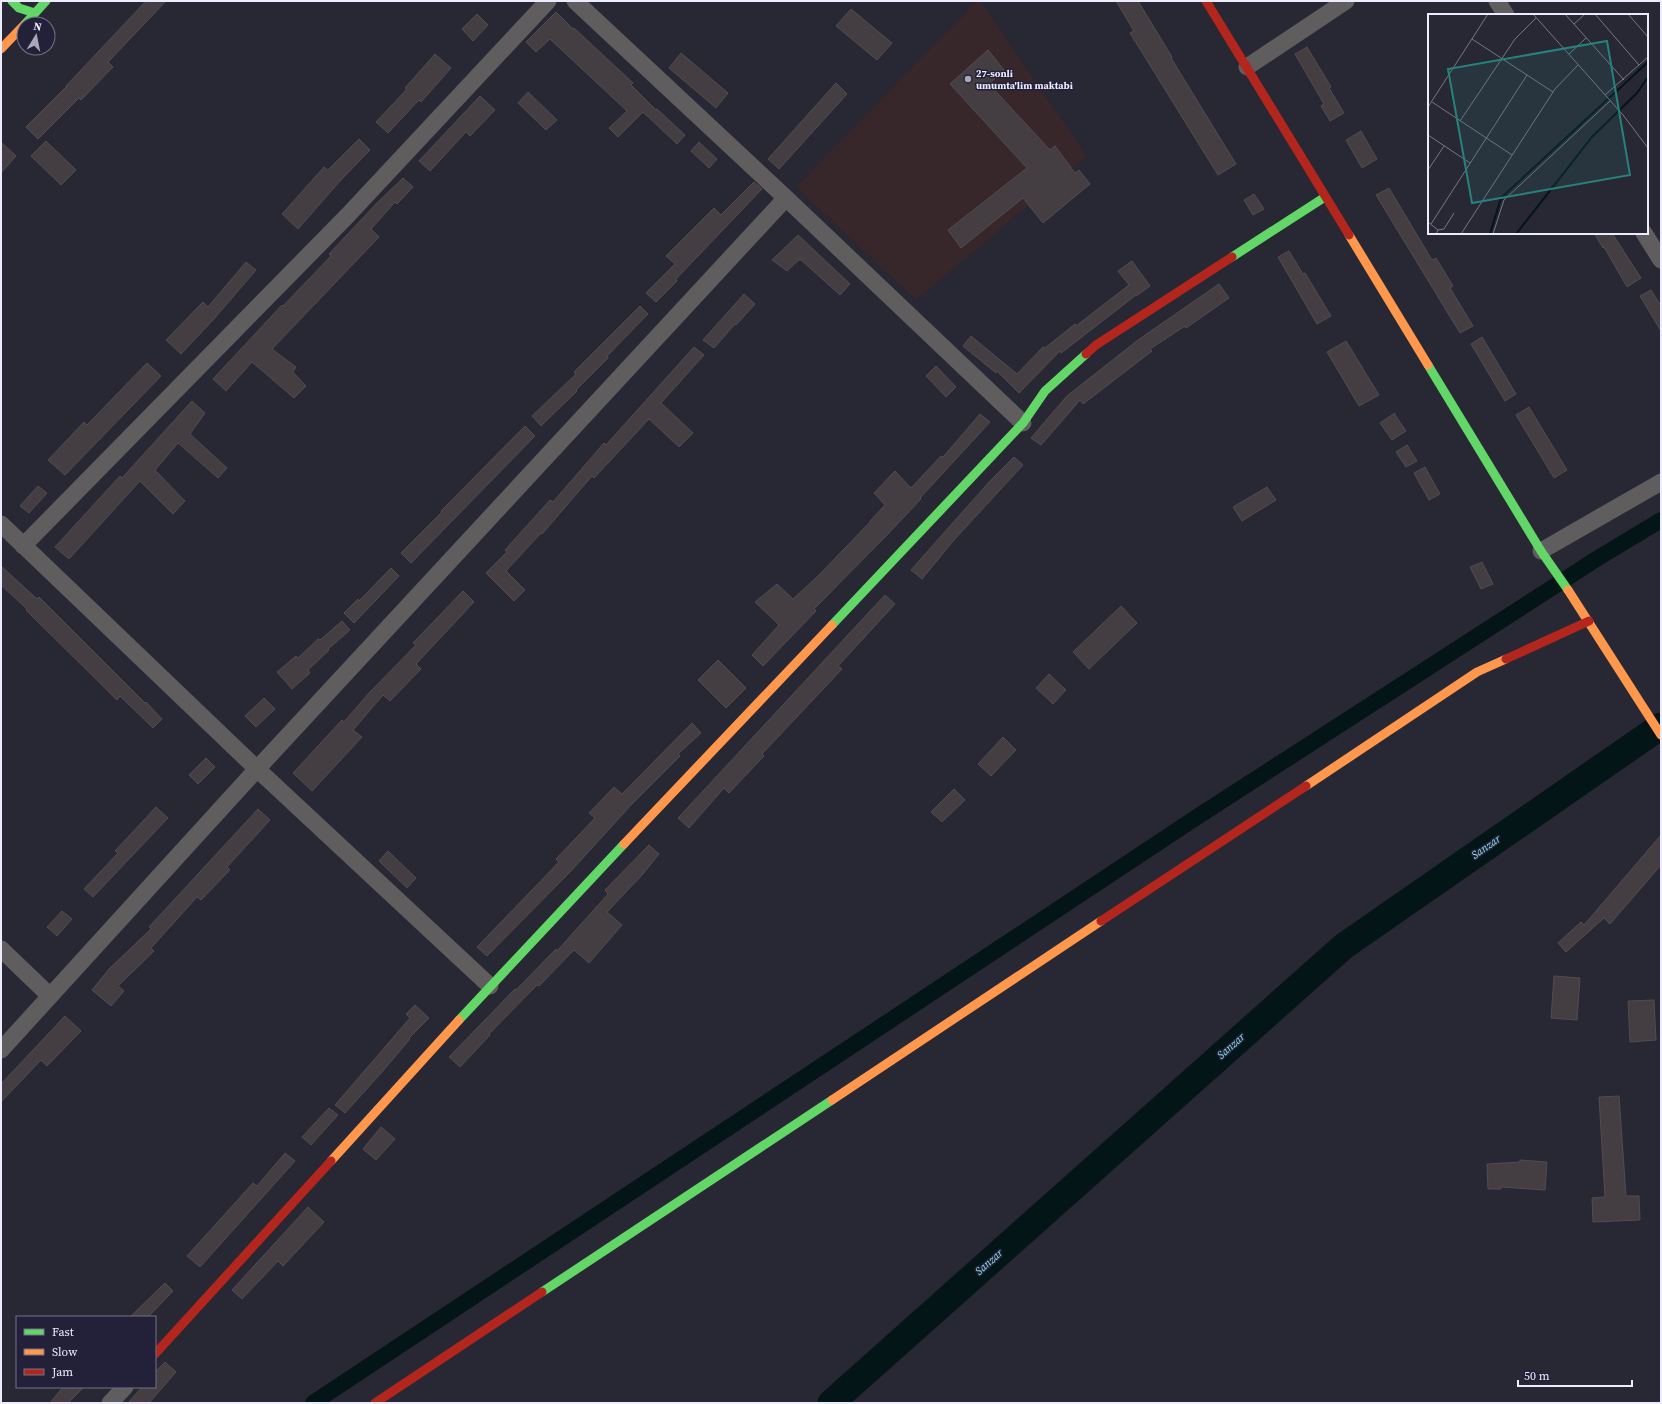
<svg xmlns="http://www.w3.org/2000/svg" width="1662" height="1404" viewBox="0 0 1662 1404" font-family="'Source Serif 4',serif">
<style>
.education{fill:#37262a}
.lines{fill:none;stroke-linecap:round;stroke-linejoin:round}
.canal{stroke:#041517;stroke-width:16}
.river{stroke:#041517;stroke-width:27}
.building{fill:#443d42;stroke:#534c51}
.street{stroke:#5f5d5d;stroke-width:17}
.fast{stroke:#63d668;stroke-width:9}
.slow{stroke:#ff974d;stroke-width:9}
.jam{stroke:#b3261e;stroke-width:9}
.poi-dot{fill:#a7a7b7;stroke:#23213a;stroke-width:1.5}
.labels{text-anchor:middle;dominant-baseline:central;stroke-width:3;stroke-linejoin:round;paint-order:stroke}
.poi-label{font-size:10px;font-weight:bold;fill:#ececfe;stroke:#23213a;text-anchor:start}
.water-label{font-size:11px;font-style:italic;fill:#88e1e5;stroke:#23213a}
.inset-river{fill:none;stroke:#041517;stroke-width:2}
.inset-road{fill:none;stroke:#767685;stroke-width:1}
.view{fill:#25827c;fill-opacity:0.15;stroke:#25827c;stroke-width:2}
.inset-edge{fill:none;stroke:#ececfe;stroke-width:2}
</style>
<rect width="100%" height="100%" fill="#282734"/>
<path class="education" d="M977,1H980L1087,156L916,300L796,187Z"/>
<g class="lines">
<path class="canal" d="M313,1403L1197,817L1598,558L1661,520"/>
<path class="river" d="M831,1403L1344,946L1661,726"/>
</g>
<path class="building" d="M146,1H166L108,62L113,67L81,100L79,98L38,139L26,127L67,86H66Z
M1116,1H1138L1172,57L1171,58L1236,164L1218,175L1130,33L1134,31Z
M851,9L892,43L877,60L836,26Z
M556,12L573,29L574,28L633,83L631,85L656,110L657,109L685,135L677,144L643,112L618,137L609,128L627,111L550,39L536,52L526,42Z
M477,14L488,25L473,41L462,29Z
M1307,47L1331,87L1329,88L1344,113L1330,121L1321,106L1324,104L1295,54Z
M988,50L1004,70L989,84L1050,150L1055,146L1075,173L1079,170L1090,184L1043,223L1023,198L961,248L948,230L1027,168L950,84Z
M681,53L728,93L716,108L669,68Z
M435,54L451,68L421,102L419,100L388,133L376,122L407,89L405,88Z
M836,83L847,94L779,169L768,159Z
M528,92L557,120L546,130L518,103Z
M480,96L495,110L470,136L466,132L430,171L419,161Z
M1361,131L1377,159L1362,168L1346,140Z
M359,139L370,150L340,181L298,229L282,214L324,167L328,170Z
M46,141L76,170L61,185L31,156Z
M1,142L16,156L1,173Z
M699,142L717,159L709,168L691,151Z
M403,178L413,187L397,204L395,202L371,229L379,237L272,349L296,367L293,372L306,386L294,398L252,362L226,391L213,379L282,305L283,306L331,256L329,254L377,203Z
M754,182L762,189L676,279L677,281L656,302L646,293L675,264L666,256L714,208L721,215Z
M1389,188L1432,260L1436,258L1453,286L1450,288L1473,326L1460,333L1376,195Z
M1254,194L1264,209L1253,215L1244,200Z
M1594,233H1612L1641,278L1627,287L1604,247L1603,248Z
M798,235L850,284L840,295L800,259L787,271L772,260Z
M1289,251L1303,274L1305,273L1331,316L1317,324L1278,257Z
M1132,261L1150,286L1136,296V295L1065,350L1061,353L1060,351L1019,393L997,371L996,373L963,346L971,336L1017,374L1043,347L1045,348L1075,324L1076,326L1129,285L1118,271Z
M246,262L256,270L214,319L181,354L166,340L203,302L208,307Z
M1219,284L1229,298L1186,328L1185,326L1150,349L1152,351L1083,404L1080,400L1041,445L1031,438L1067,396L1138,340Z
M1651,290L1661,306V331L1640,296Z
M744,294L755,304L736,325L735,324L714,348L703,340Z
M640,306L648,314L607,356L608,358L576,390L577,391L541,426L532,416L576,374L574,372Z
M1482,337L1516,394L1505,401L1471,344Z
M1346,341L1379,395L1359,406L1327,352Z
M694,347L704,355L661,403L693,433L679,447L649,419L594,478L592,476L542,534L541,533L506,571L525,590L514,601L486,573L507,552L505,550L550,500L553,502L604,443L606,445Z
M147,363L161,376L65,475L48,460L84,422L87,425Z
M936,366L956,387L946,397L926,376Z
M192,401L205,413L190,434L227,468L218,478L178,443L155,470L185,501L173,514L140,481L69,559L55,547L120,476L122,478Z
M1529,407L1567,470L1554,478L1516,415Z
M1395,413V415L1406,431L1392,440L1380,423Z
M980,414L990,422L920,498L921,499L887,535L814,609L816,611L763,666L752,655L779,625L755,602L777,584L793,599L819,575L871,521H870L885,505L874,493L895,471L911,488L941,456L943,457Z
M525,426L535,436L411,563L401,553L442,512L441,511Z
M1407,445L1417,461L1406,467L1396,452Z
M1014,457L1023,465L954,540L922,579L911,570L990,481Z
M1425,467L1440,494L1429,500L1414,473Z
M38,486L47,493L29,513L20,506Z
M1267,487L1276,500L1242,521L1233,507Z
M1482,562L1493,584L1481,589L1470,567Z
M1,566L37,599L39,597L145,703L146,702L162,719L153,728L120,696L117,700L26,610L27,609L1,585Z
M391,568L399,576L354,623L344,613L358,599L359,601Z
M463,591L474,602L416,664L421,669L390,701L383,695L353,730L362,737L312,791L293,773L342,720L344,722L369,693L416,645L413,643Z
M885,595L895,604L838,666L842,669L762,754L764,756L729,793L724,788L689,828L678,818Z
M1121,606L1137,623L1089,669L1073,652Z
M342,621L350,630L328,649L329,650L308,670L310,673L292,689L277,672L296,656L298,658L318,639L320,640Z
M718,660L746,688L726,708L698,680Z
M1049,674L1066,690L1053,704L1036,688Z
M264,698L275,709L256,727L245,716Z
M692,723L701,733L678,754L680,756L632,804L570,872L487,956L477,947L559,862L556,859L595,818L589,813L614,787L622,794Z
M1003,737L1016,750L991,776L978,764Z
M206,758L215,767L198,784L189,775Z
M954,789L965,800L942,822L931,812Z
M156,807L168,818L93,897L84,889L118,853L115,851Z
M258,809L270,820L227,867L230,870L201,900L197,897L151,948L154,951L118,986L124,991L111,1006L92,990L109,969L151,929L149,927Z
M1661,835V865L1610,924L1604,918L1566,952L1558,943L1581,922L1584,925Z
M649,845L659,854L643,874L607,912L622,925L589,963L574,950L539,986L537,985L489,1034L490,1035L460,1067L449,1057L515,989L516,990L556,949L557,951L608,894L605,890Z
M388,851L416,878L407,888L379,861Z
M62,911L72,919L57,936L47,927Z
M1554,976L1580,978L1577,1020L1551,1018Z
M1654,1000L1656,1040L1630,1042L1628,1001Z
M415,1005L429,1018L409,1038L410,1039L382,1072L345,1113L335,1105L410,1018L406,1014Z
M65,1016L81,1031L47,1066L41,1060L1,1102V1084Z
M1619,1096L1626,1196H1639L1640,1220L1593,1222L1592,1198L1605,1197L1599,1097Z
M329,1108L338,1115L311,1145L302,1137Z
M381,1127L395,1139L376,1160L363,1149Z
M285,1153L295,1161L200,1267L187,1256L253,1183L257,1186Z
M1520,1160L1547,1162L1545,1190L1501,1187V1189H1488L1487,1164L1520,1162Z
M308,1207L324,1222L283,1266L278,1261L242,1299L232,1290Z
M165,1283L173,1291L148,1317H130Z
M165,1362L176,1372L149,1403H128L142,1387H155V1372Z
M63,1387H84L68,1403H50Z"/>
<g class="lines">
<path class="street" d="M575,1L786,198L1023,423
M1497,1L1506,15
M1247,67L1346,1
M1644,233L1661,260
M1,524L257,769L490,986
M23,546L348,215L548,1
M1541,551L1661,482
M1,949L50,996
M1,1050L257,769L786,198
M110,1403L125,1387"/>
<path class="fast" d="M12,1L19,8L35,13
M25,24L46,1
M1232,257L1325,197
M1428,365L1541,551L1568,590
M832,625L1023,423L1045,391L1086,354
M459,1020L624,844
M542,1292L832,1100"/>
<path class="slow" d="M1,49L24,25
M1349,235L1428,365
M1568,590L1661,735
M1306,786L1477,672L1506,659
M624,844L832,625
M832,1100L1101,921
M331,1161L459,1020"/>
<path class="jam" d="M1206,1L1349,235
M1086,354L1096,345L1232,257
M1506,659L1589,621
M1101,921L1306,786
M155,1354L331,1161
M375,1403L542,1292"/>
</g>
<circle class="poi-dot" cx="968" cy="79" r="4"/>
<g class="labels">
<g class="poi-label">
<text x="976" y="73">27-sonli<tspan x="976" dy="12">umumta'lim maktabi</tspan></text>
</g>
<g class="water-label">
<text transform="translate(1486 847) rotate(-35)">Sanzar</text>
<text transform="translate(1231 1046) rotate(-42)">Sanzar</text>
<text transform="translate(989 1262) rotate(-42)">Sanzar</text>
</g>
</g>
<g transform="translate(1428 14)">
<rect width="220" height="220" fill="#282734"/>
<path class="inset-river" d="M62,220L73,184L220,48M88,220L164,123L209,79L220,63"/>
<path class="inset-road" d="M105,0L195,101L220,134M137,0L196,66M167,0L211,51M200,0L220,23M146,10L157,0M44,25L125,78M141,40L158,24M177,81L220,43M4,88L84,141M0,93L60,0M32,107L87,25L108,4M0,121L42,149M0,156L16,132M0,208L10,216L8,220M3,210L99,61M10,216L16,215L26,199M33,220L127,75L150,51M65,220L76,186L182,87"/>
<path class="view" d="M179,27L202,161L44,189L20,55Z"/>
<rect width="220" height="220" class="inset-edge"/>
</g>
<rect width="1662" height="1404" fill="none" stroke="#ececfe" stroke-width="4"/>
<rect x="16" y="1316" width="140" height="72" fill="#23213a" stroke="#737288"/>
<rect x="24" y="1329" width="20" height="6" fill="#63d668" stroke="#737288"/>
<text x="52" y="1336" font-size="12" fill="#ececfe">Fast</text>
<rect x="24" y="1349" width="20" height="6" fill="#ff974d" stroke="#737288"/>
<text x="52" y="1356" font-size="12" fill="#ececfe">Slow</text>
<rect x="24" y="1369" width="20" height="6" fill="#b3261e" stroke="#737288"/>
<text x="52" y="1376" font-size="12" fill="#ececfe">Jam</text>
<g transform="translate(36 36) rotate(10)"><circle r="19" fill="#23213a" stroke="#737288"/>
<path d="M0-3L7 15L0 10L-7 15Z" fill="#a7a7b7"/>
<text y="-6" font-size="11" font-weight="bold" text-anchor="middle" fill="#ececfe">N</text>
</g>
<path d="M1518 1380v6h114v-6" fill="none" stroke="#ececfe" stroke-width="2"/>
<text x="1524" y="1380" font-size="12" fill="#ececfe" stroke="#23213a" stroke-width="3" paint-order="stroke">50 m</text>
</svg>
